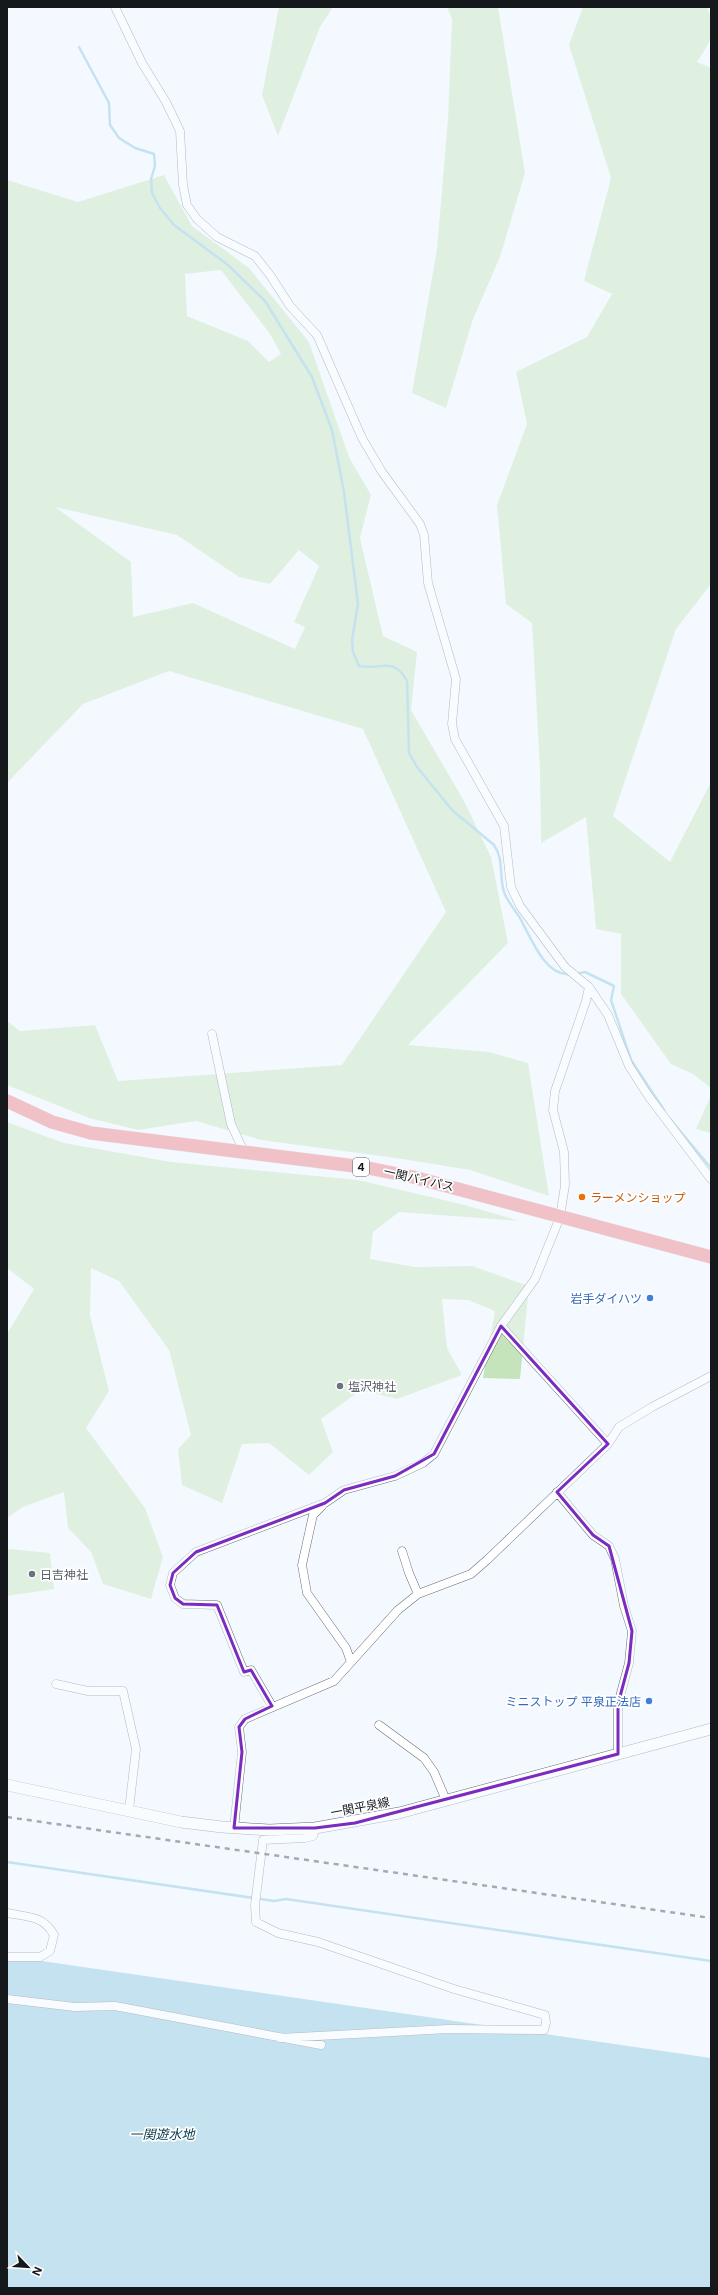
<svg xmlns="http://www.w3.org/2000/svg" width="718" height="2295" viewBox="0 0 718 2295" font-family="Inter,'Noto Sans JP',sans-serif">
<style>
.green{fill:#c6e4bb;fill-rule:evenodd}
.water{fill:#8cc5e0}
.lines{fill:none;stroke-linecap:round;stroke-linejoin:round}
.stream{stroke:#8cc5e0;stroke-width:2.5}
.minor-casing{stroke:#686f78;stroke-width:9}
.secondary-casing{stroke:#686f78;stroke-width:12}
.trunk-casing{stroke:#d5d6d6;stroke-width:14}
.minor{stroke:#fff;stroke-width:8}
.secondary{stroke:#fff;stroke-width:11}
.trunk{stroke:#ec7c82;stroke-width:13}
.rail{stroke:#484b4f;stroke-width:2.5;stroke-dasharray:5 5;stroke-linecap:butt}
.marked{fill:none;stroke:#7b2cbf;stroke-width:3;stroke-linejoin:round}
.food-dot{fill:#e8710a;stroke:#fff;stroke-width:1.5}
.shop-dot{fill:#3f7fe0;stroke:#fff;stroke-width:1.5}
.worship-dot{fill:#6b7280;stroke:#fff;stroke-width:1.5}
.labels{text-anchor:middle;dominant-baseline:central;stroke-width:3.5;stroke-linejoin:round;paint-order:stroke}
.shield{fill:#fff;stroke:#5c5e60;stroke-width:1}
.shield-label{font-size:11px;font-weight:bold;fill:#16191c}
.street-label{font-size:12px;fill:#16191c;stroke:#fff}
.food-label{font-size:12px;fill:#c56008;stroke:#fff;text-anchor:start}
.shop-label{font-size:12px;fill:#366cbe;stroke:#fff;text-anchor:end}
.worship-label{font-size:12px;fill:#5b616d;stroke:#fff;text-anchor:start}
.water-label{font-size:13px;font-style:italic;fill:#04384b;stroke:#fff}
</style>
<rect width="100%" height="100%" fill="#f4f9ff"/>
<path class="green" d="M279,7H333L320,27L278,136L262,95Z
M447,7H498L525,173L500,257L473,319L446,408L412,393L437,249L448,119L452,19Z
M583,7H707C718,30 710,43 697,62L711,68V584L676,629L613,816L670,862L711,782V1088L693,1074L671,1064L621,994V934L596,929L586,817L541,843L540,768L532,623L506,604L497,505L527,424L516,372L587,337L612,294L584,281L611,178L569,45Z
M164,175L192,226L249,268L309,342L349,457L371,495L360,538L383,636L417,652L411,710L464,801L491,857L508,943L408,1045L489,1052L528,1063L549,1196L470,1170L396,1158L261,1140L196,1121L138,1130L89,1118L7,1085V1021L20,1031L95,1025L118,1081L342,1065L446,912L363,729L169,671L83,704L7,783V180L78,202ZM221,270L270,334L281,354L269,362L248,341L187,316L185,274ZM55,507L177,535L239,577L270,584L299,550L319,566L294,622L305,627L295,649L193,603L133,617L131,562Z
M711,1095V1133L696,1129Z
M7,1122L64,1143L171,1162L358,1180L465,1205L520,1221L399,1212L373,1232L370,1259L415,1267L472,1266L529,1286L520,1379L483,1378L495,1311L468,1300L442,1299L447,1348L462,1375L397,1399L361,1390L321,1419L333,1452L309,1475L269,1443L242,1444L222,1503L182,1485L178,1449L191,1435L169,1350L119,1281L91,1268L90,1315L109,1391L86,1428L145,1508L163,1557L151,1599L103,1584L91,1552L68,1528L64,1492L23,1507L7,1518V1334L34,1289L7,1268Z
M11,1549L50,1553L54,1589L7,1596V1550Z"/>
<path class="water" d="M7,1956L711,2058V2288H7Z"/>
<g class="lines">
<path class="stream" d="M79,47L109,103L110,125L119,138L135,148L154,154L155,166L151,179L152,193L160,208L174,225L228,265L265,301L312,377L332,430L344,492L358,604L352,640L353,652L359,666C380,670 394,656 407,681L409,753L417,767L452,810L494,845C504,859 499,876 504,892C507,901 515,910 520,918C530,936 545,977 570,974
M575,974L585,972L614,986L611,1000L631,1060L664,1110
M670,1119L711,1168
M7,1862L274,1901L286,1899L711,1961"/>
<g class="minor-casing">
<path id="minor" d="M115,7L142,63L166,102L180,131L183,185L187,205L197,219L217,237L255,256L270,275L290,306L317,335L362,438L382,472L420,524L424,535L428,583L456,679L452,724L455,739L504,826L511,887L520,906L565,967L589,987L608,1015L629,1066L649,1097L711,1179
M212,1034L231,1124L244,1152
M501,1326L608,1444
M557,1492L593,1535L609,1546L615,1559L624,1606L632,1631L629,1663L618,1704V1754
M322,1506L313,1515L302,1565L307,1593L346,1648L351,1662
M402,1551L409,1573L418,1594
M56,1684L88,1691H123L136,1749L129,1810
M272,1706L251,1670L244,1672L217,1605L183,1604L175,1598L170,1585L173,1573L196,1552L325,1503L344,1490L395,1476L423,1463L434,1454L501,1326L535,1279L560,1217L565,1185L564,1152L553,1110L555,1091L586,1001L589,987
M379,1725L424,1758L434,1772L446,1800
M234,1828L242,1752L239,1727L245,1719L334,1681L398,1610L418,1594L471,1574L487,1560L608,1444L619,1427L652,1407L711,1376
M7,1913C27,1917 43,1915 54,1935L50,1951L40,1957H7
M7,1999L75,2007L115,2006L321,2045
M280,2038L448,2029L544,2030L546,2023L545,2015L454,1989L318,1942L278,1933L256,1922L255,1905L263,1840L305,1838L313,1836L315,1828"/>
</g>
<g class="secondary-casing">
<path id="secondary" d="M7,1785L181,1822L222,1827L269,1830L315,1828L399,1813L711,1729"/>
</g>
<g class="trunk-casing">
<path id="trunk" d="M7,1101L52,1122L91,1133L363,1167L413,1177L711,1257"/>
</g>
<use href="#minor" class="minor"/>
<use href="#secondary" class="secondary"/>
<use href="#trunk" class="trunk"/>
<path class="rail" d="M7,1817L711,1918"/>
</g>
<path d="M0 0H718V2295H0ZM501,1326L608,1444L557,1492L593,1535L609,1546L632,1631L629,1663L618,1704V1754L355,1823L315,1828H234L242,1752L239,1727L245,1719L272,1706L251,1670L244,1672L217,1605L183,1604L175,1598L170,1585L173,1573L196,1552L325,1503L344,1490L395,1476L434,1454Z" fill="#f4f9ff" fill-opacity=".55" fill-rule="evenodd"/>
<path class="marked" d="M501,1326L608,1444L557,1492L593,1535L609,1546L632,1631L629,1663L618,1704V1754L355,1823L315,1828H234L242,1752L239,1727L245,1719L272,1706L251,1670L244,1672L217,1605L183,1604L175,1598L170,1585L173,1573L196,1552L325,1503L344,1490L395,1476L434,1454Z"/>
<circle class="food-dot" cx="582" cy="1197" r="4"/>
<g class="shop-dot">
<circle cx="650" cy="1298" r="4"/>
<circle cx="649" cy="1701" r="4"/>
</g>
<g class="worship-dot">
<circle cx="340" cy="1386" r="4"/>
<circle cx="32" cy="1574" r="4"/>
</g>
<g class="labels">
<rect class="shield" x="353" y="1158" width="16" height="18" rx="3"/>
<g class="shield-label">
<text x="361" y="1167">4</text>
</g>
<g class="street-label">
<text transform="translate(419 1179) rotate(13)">一関バイパス</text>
<text transform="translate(360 1807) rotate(-11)">一関平泉線</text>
</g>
<g class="food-label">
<text x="590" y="1197">ラーメンショップ</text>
</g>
<g class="shop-label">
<text x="642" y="1298">岩手ダイハツ</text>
<text x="641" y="1701">ミニストップ 平泉正法店</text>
</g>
<g class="worship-label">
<text x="348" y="1386">塩沢神社</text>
<text x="40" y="1574">日吉神社</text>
</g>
<g class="water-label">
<text x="162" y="2134">一関遊水地</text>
</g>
</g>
<rect width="718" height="2295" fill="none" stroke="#16191c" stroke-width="16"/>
<g transform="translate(28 2267) rotate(115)" stroke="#ffffff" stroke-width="3" paint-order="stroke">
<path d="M0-3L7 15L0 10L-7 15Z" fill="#16191c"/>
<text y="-6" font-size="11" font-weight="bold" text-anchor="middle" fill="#16191c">N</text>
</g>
</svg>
